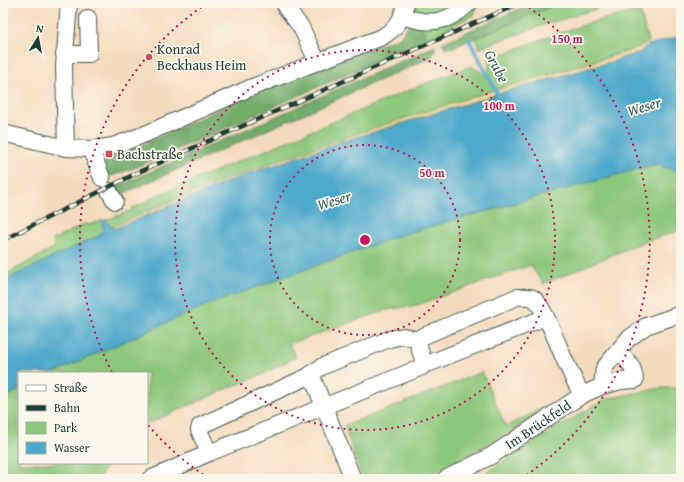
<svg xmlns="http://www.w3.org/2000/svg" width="684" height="482" viewBox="0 0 684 482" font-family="'Gentium Book Plus',serif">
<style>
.green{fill:#8dc77b;stroke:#568258}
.forest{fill:#72ac6b;stroke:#487450}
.sand{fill:#eeda9e;stroke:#868c69}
.water{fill:#4da9cb;stroke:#367380}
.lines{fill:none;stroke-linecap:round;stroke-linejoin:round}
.stream{stroke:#4da9cb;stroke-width:4}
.minor-casing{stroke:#3f5549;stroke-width:18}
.minor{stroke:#fff;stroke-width:16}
.rail-casing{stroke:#1f3d34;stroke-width:4.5}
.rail{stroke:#fbf7ec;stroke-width:3;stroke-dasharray:9;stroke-linecap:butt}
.ring{fill:none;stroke:#c2185b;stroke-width:2;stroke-dasharray:2 4}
.poi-dot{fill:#d1495b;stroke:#fbf7ec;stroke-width:1.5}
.labels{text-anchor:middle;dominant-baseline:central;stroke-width:3.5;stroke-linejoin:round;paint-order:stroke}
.poi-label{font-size:14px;fill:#1f3d34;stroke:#fbf7ec;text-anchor:start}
.street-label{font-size:14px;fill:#1f3d34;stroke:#fbf7ec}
.water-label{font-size:15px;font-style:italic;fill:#2d5d61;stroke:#fbf7ec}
.centre{fill:#c2185b;stroke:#fbf7ec;stroke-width:2}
.ring-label{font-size:12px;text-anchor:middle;font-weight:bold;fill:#c2185b;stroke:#fbf7ec;stroke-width:3.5;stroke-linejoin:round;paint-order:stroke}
</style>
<rect width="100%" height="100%" fill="#fbf7ec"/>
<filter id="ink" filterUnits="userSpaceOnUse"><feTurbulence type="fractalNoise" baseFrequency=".025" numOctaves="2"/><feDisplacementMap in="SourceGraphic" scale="8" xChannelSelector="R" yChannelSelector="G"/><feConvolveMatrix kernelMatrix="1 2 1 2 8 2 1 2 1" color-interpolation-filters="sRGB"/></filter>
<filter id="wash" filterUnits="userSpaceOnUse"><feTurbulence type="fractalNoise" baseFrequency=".012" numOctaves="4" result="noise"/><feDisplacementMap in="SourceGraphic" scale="16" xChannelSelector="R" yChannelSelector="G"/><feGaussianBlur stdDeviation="0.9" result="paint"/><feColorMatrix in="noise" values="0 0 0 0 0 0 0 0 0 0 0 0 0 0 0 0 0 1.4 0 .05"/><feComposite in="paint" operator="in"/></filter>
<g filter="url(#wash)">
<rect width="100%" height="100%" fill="#f4dabd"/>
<path class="green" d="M416,3H479L474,15L405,49L400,37C408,27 414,16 416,3Z
M560,3H615L543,25L479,48L475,38Z
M640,11L648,41L640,47L496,90L489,76V59C538,41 588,20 640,11Z
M472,66L487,77L494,90C419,114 343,137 269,164C216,183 164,204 112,227L106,220L132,210V208L145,203L153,197L419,86Z
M656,164L679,172L681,171V230L643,242L543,284L531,265L417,305L386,310L289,344L296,357L261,375L219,392L147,424V373H53L204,306L400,235Z
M101,221L104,230L100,235L3,281V276L55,247L53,240L86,223L88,225Z
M482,372L506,427L544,407L548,411L444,468L417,479H363L344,426Z
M661,388H681V479H478L519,451L605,399Z
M19,390V463H107L99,479H3V398Z"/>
<path class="forest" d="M532,3H560L454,47L446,48L442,43Z
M408,26L422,27L427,39L137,167L100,180L105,161L123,154L232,103L400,37Z
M435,46V52L430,58L122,194L114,188Z"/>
<path class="sand" d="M648,41V45L640,52L617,60L508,91L499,93L496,90L623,53L640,47Z
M494,90L495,95L347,140L242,176L116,228L112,227C164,204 216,183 269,164C343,137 419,114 494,90Z"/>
<path class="water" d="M681,36V171L679,172L656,164L400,235L204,306L53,373H19V390L3,398V281L100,235L104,230L101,221L106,220L112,227L116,228L242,176L347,140L495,95L494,90H496L499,93L508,91L617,60L640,52L648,45Z"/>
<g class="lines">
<path class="stream" d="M469,40L497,93"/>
</g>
</g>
<g filter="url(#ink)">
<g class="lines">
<g class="minor-casing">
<g id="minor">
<path d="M284,3L286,8L301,27L317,61"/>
<path d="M403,16C429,26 449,23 469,3"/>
<path d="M64,54H89L88,18"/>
<path d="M3,133L66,148L92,149L113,146L143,135L250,88L382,37C397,28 402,20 406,3"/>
<path d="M66,148L64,66L69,3"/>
<path d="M92,149L95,160L102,178"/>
<path d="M109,191L115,201"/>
<path d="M424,364C423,355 415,345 421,337L517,297C522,297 528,296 533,298C544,304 561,354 568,367C572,376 577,386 582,395"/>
<path d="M311,374L353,479"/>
<path d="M602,386L604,368L628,339L646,326L681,314"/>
<path d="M209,453L199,430L200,426L309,376L321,367L389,339L403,336L418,340"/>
<path d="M150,479L209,453L422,367L424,364L430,363L546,317"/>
<path id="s1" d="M445,479L491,456L582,395L602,386L621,381L635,380C634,366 628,360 617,352"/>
</g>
</g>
<use href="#minor" class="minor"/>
<g class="rail-casing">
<path id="rail" d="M3,240L141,171L520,3"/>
</g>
<use href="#rail" class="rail"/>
</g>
</g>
<g class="ring">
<circle cx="365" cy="240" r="95"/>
<circle cx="365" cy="240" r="190"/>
<path d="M208 478A285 285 0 0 1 148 425M112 372A285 285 0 0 1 206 4M524 4A285 285 0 0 1 522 478"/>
</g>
<g class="poi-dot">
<circle cx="149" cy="57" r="4"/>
<rect x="105" y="150" width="8" height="8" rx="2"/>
</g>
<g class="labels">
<g class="poi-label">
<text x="157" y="49">Konrad<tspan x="157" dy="16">Beckhaus Heim</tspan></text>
<text x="117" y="154">Bachstraße</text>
</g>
<g class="street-label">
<text stroke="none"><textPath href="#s1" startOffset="108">Im Brückfeld</textPath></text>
</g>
<g class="water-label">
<text transform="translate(497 66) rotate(62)">Grube</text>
<text transform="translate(644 106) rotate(-17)">Weser</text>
<text transform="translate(334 200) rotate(-17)">Weser</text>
</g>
</g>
<circle cx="365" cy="240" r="6" class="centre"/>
<g class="ring-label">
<text x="567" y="43">150 m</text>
<text x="499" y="110">100 m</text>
<text x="432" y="177">50 m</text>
</g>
<rect width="684" height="482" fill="none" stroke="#fbf7ec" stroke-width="16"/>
<rect x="18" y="372" width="130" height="92" fill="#fbf7ec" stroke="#a3ada2"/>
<rect x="26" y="385" width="20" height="6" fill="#ffffff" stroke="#a3ada2"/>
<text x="54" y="392" font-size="12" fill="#1f3d34">Straße</text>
<rect x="26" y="405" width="20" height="6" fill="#1f3d34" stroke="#a3ada2"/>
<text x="54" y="412" font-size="12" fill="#1f3d34">Bahn</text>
<rect x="26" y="422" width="20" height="12" fill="#8dc77b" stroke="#a3ada2"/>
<text x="54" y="432" font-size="12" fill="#1f3d34">Park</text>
<rect x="26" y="442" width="20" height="12" fill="#4da9cb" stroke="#a3ada2"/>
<text x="54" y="452" font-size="12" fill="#1f3d34">Wasser</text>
<g transform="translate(38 38) rotate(11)" stroke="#fbf7ec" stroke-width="3" paint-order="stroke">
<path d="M0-3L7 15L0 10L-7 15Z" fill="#1f3d34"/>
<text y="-6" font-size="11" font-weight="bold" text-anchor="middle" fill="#1f3d34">N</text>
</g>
</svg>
